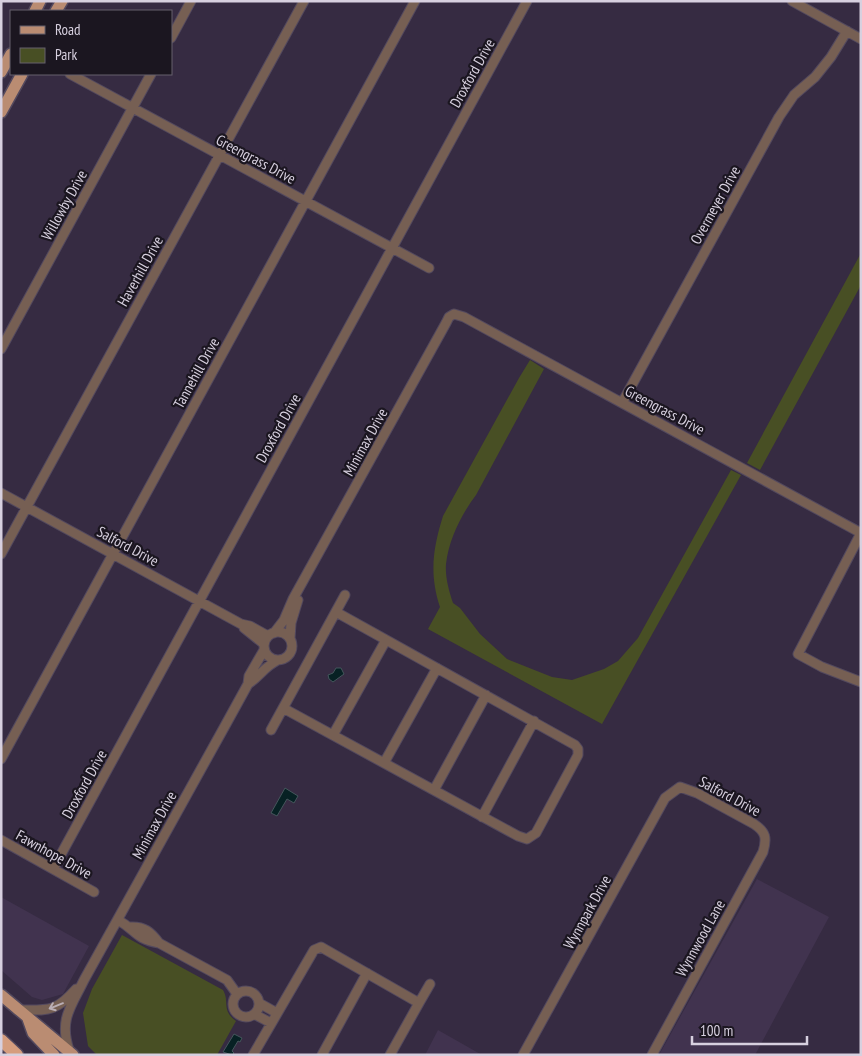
<svg xmlns="http://www.w3.org/2000/svg" width="862" height="1056" viewBox="0 0 862 1056" font-family="'PT Sans Narrow',sans-serif">
<style>
.built{fill:#41334f}
.green{fill:#484f24}
.water{fill:#072124;stroke:#45565c}
.lines{fill:none;stroke-linecap:round;stroke-linejoin:round}
.minor-casing{stroke:#53495e;stroke-width:11}
.major-casing{stroke:#53495e;stroke-width:14}
.highway-casing{stroke:#53495e;stroke-width:15}
.minor{stroke:#765f53;stroke-width:9}
.major{stroke:#ba8c72;stroke-width:11}
.highway{stroke:#d59d7e;stroke-width:12}
.oneway{stroke:#baaeb5}
.labels{text-anchor:middle;dominant-baseline:central;stroke-width:4.5;stroke-linejoin:round;paint-order:stroke}
.street-label{font-size:15px;fill:#d7d0df;stroke:#1b1620}
</style>
<rect width="100%" height="100%" fill="#362b42"/>
<path class="built" d="M757,879L829,917L755,1055H659Z
M1,897L89,946L63,994L42,1000L32,997L1,970Z
M438,1030L482,1055H425Z"/>
<path class="green" d="M861,253V285L760,470L747,463Z
M530,360L544,369L476,495C461,515 449,539 446,564C445,577 449,591 453,603L460,608L480,634L507,659L552,677L572,680L604,669L618,661L638,638L731,470L741,475L602,724L428,629L440,607C429,574 433,548 443,516L519,378Z
M122,935L223,990C230,1002 221,1010 236,1021L217,1055H97L88,1046L83,1013L92,989Z"/>
<path class="water" d="M336,668H341L344,674L333,682L329,679L328,675L333,673Z
M285,788L298,796L294,803L287,799L277,816L271,813Z
M234,1034L242,1038L240,1042L238,1041L232,1051L234,1053L232,1055L223,1052Z"/>
<g class="lines">
<g class="minor-casing">
<path id="minor" d="M792,1L861,39
M171,38L191,1
M70,74L429,268
M1,349L151,74
M622,403L779,117L794,95L815,77L831,57L847,31
M1,493L241,624L250,626L268,636
M861,533L798,654L822,667L861,682
M1,554L304,1
M244,628L264,644
M264 646a14 14 0 1 1 28 0a14 14 0 1 1-28 0Z
M274,633L284,620L293,599L446,323L449,317L454,314L464,317L861,533
M290,639L291,623L298,600
M248,684C259,677 265,666 278,660
M283,708L518,836L527,839L536,833L578,755V749L575,745L336,612
M271,730L345,595
M333,735L386,640
M1,759L415,1
M384,763L437,668
M434,790L486,695
M482,817L534,721
M1,840L94,892
M53,869L527,1
M118,920C136,930 135,939 159,943L227,980L237,994
M130,927C144,926 151,932 159,943
M233 1004a13 13 0 1 1 26 0a13 13 0 1 1-26 0Z
M259,1003L277,1013
M419,1003L430,984
M17,1010C48,1010 55,1013 76,989
M254,1014L271,1023
M69,1050C59,1019 71,1007 84,980L226,724L248,684L249,676L264,650
M253,1055L314,950L321,947L419,1003L390,1055
M322,1055L367,973
M523,1055L665,798L680,787L697,793L754,824C766,832 767,838 763,852L652,1055"/>
</g>
<g class="major-casing">
<path id="major" d="M35,11L40,1
M56,11L62,1
M1,72L11,54
M1,112L22,74
M1,995L73,1055
M28,1019L33,1033L54,1055"/>
</g>
<g class="highway-casing">
<path id="highway" d="M1,1040L17,1055"/>
</g>
<use href="#minor" class="minor"/>
<use href="#major" class="major"/>
<use href="#highway" class="highway"/>
</g>
<defs><path id="oneway-shaft" d="M-6 0H5M1.5-3L5.5 0L1.5 3" fill="none" stroke-width="1.6" stroke-linecap="round" stroke-linejoin="round" transform="scale(1.25)"/></defs>
<use class="oneway" href="#oneway-shaft" transform="translate(56 1006) rotate(158)"/>
<g class="labels">
<g class="street-label">
<text transform="translate(472 73) rotate(-61)">Droxford Drive</text>
<text transform="translate(256 159) rotate(28)">Greengrass Drive</text>
<text transform="translate(64 205) rotate(-61)">Willowby Drive</text>
<text transform="translate(715 205) rotate(-61)">Overmeyer Drive</text>
<text transform="translate(140 271) rotate(-61)">Haverhill Drive</text>
<text transform="translate(196 373) rotate(-61)">Tannehill Drive</text>
<text transform="translate(665 410) rotate(28)">Greengrass Drive</text>
<text transform="translate(278 428) rotate(-61)">Droxford Drive</text>
<text transform="translate(365 442) rotate(-61)">Minimax Drive</text>
<text transform="translate(128 546) rotate(28)">Salford Drive</text>
<text transform="translate(84 784) rotate(-61)">Droxford Drive</text>
<text transform="translate(730 796) rotate(28)">Salford Drive</text>
<text transform="translate(154 825) rotate(-61)">Minimax Drive</text>
<text transform="translate(54 854) rotate(29)">Fawnhope Drive</text>
<text transform="translate(587 912) rotate(-61)">Wynnpark Drive</text>
<text transform="translate(700 938) rotate(-61)">Wynnwood Lane</text>
</g>
</g>
<rect width="862" height="1056" fill="none" stroke="#d7d0df" stroke-width="5"/>
<rect x="10" y="10" width="162" height="65" fill="#1b1620" stroke="#66606c"/>
<rect x="20" y="26" width="25" height="8" fill="#ba8c72" stroke="#66606c"/>
<text x="55" y="35" font-size="15" fill="#d7d0df">Road</text>
<rect x="20" y="48" width="25" height="15" fill="#484f24" stroke="#66606c"/>
<text x="55" y="60" font-size="15" fill="#d7d0df">Park</text>
<path d="M692 1036v8h115v-8" fill="none" stroke="#d7d0df" stroke-width="2.5"/>
<text x="700" y="1036" font-size="15" fill="#d7d0df" stroke="#1b1620" stroke-width="4" paint-order="stroke">100 m</text>
</svg>
